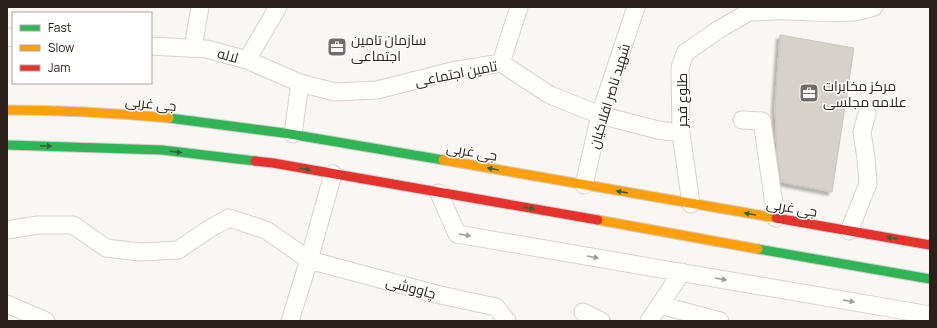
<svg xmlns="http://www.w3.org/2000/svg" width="937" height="328" viewBox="0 0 937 328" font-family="Manrope,Cairo,sans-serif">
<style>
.building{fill:#d7d1cb;stroke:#cac4be;filter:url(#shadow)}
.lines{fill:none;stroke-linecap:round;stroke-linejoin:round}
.street-casing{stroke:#d8d1cc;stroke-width:19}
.fast-casing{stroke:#d2cfcd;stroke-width:11}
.slow-casing{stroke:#d2cfcd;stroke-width:11}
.jam-casing{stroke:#d2cfcd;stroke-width:11}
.street{stroke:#fefefd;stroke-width:17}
.fast{stroke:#30b455;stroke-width:9}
.slow{stroke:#ff9f0a;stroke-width:9}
.jam{stroke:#e5322d;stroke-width:9}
.oneway{fill:#2e6335}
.oneway2{fill:#a09b97}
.labels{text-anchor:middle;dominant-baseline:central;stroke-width:3;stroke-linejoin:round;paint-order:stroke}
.poi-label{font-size:14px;fill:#2c211a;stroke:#fff;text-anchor:start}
.street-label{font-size:14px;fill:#2c211a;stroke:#fff}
</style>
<defs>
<filter id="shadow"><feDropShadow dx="-3.5" dy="3.5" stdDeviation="1" flood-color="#0004"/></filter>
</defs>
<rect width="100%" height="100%" fill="#f9f6f3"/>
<path class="building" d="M780,35L854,48L832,192L781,182L777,154L775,107Z"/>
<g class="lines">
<g class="street-casing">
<path id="street" d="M749,12C762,12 775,10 787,11C816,11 847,17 874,7
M7,37L13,38
M151,46L207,49L247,60L300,83L335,92L377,90L452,71L501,63L550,95L600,115L658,130L681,133
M193,48L200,7
M247,60L278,7
M501,63L519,7
M742,120L762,121L776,218
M293,134L300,83
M584,185L600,115L636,7
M439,193L457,234L930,315
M691,204L681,133L680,68L685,53L718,30L749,12L750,7
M7,230L38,225H73L106,248L140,252L178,250L209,229L229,218L266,230L309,260L436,294L496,307L507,321
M849,231L868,184L866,158L862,132L867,114
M7,304L46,321
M660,305L720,321
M583,312L601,321
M290,321L309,260L333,174
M649,321L682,272"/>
</g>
<g class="fast-casing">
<path id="fast" d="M169,118L284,133L443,160
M7,145L162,150L255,161
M758,249L930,279"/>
</g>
<g class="slow-casing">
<path id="slow" d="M7,110C61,110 115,113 169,118
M443,160L776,218
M598,220L758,249"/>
</g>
<g class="jam-casing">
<path id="jam" d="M255,161L273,163L598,220
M776,218L930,245"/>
</g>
<use href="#street" class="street"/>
<use href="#fast" class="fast"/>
<use href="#slow" class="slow"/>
<use href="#jam" class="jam"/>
</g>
<defs><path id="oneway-solid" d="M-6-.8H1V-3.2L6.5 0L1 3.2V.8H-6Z"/></defs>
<g class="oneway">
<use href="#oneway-solid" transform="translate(46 146) rotate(1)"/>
<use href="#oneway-solid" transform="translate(176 152) rotate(7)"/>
<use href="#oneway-solid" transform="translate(305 169) rotate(10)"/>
<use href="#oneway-solid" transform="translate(493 169) rotate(-170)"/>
<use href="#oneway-solid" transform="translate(622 192) rotate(-170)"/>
<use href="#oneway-solid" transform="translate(529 208) rotate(10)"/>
<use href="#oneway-solid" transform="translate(750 214) rotate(-170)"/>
<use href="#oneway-solid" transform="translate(892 238) rotate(-170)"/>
</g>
<g class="oneway2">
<use href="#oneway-solid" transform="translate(465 235) rotate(10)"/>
<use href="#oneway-solid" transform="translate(593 257) rotate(10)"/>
<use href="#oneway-solid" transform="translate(721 279) rotate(10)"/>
<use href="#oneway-solid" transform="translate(849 301) rotate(10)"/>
</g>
<defs>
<g id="office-square" transform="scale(1)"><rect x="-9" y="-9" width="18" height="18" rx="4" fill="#746c66" stroke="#fff"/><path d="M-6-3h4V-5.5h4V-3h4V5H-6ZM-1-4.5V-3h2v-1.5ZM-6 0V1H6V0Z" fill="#fff"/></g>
</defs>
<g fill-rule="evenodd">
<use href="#office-square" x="337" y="47"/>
<use href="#office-square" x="809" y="93"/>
</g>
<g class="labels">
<g class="poi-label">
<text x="351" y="39">سازمان تامین<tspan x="351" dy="16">اجتماعی</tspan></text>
<text x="823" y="85">مرکز مخابرات<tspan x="823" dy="16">علامه مجلسی</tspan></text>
</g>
<g class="street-label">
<text transform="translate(228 55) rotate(15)">لاله</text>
<text transform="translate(456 73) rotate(-11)">تامین اجتماعی</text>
<text transform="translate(609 96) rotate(-73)">شهید ناصر افلاکیان</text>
<text transform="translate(681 100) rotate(-90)">طلوع فجر</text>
<text transform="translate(151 103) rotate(6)">جی غربی</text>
<text transform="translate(472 151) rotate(10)">جی غربی</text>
<text transform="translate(792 207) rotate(10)">جی غربی</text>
<text transform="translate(411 287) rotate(15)">چاووشی</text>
</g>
</g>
<rect width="937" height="328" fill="none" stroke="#2c211a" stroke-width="16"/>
<rect x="12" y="12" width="140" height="72" fill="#ffffff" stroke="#aba6a3"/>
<rect x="20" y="25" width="20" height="6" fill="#30b455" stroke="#aba6a3"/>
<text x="48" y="32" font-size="12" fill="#2c211a">Fast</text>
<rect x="20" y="45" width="20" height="6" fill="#ff9f0a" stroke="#aba6a3"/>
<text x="48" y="52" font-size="12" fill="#2c211a">Slow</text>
<rect x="20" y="65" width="20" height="6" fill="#e5322d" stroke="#aba6a3"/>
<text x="48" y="72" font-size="12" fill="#2c211a">Jam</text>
</svg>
